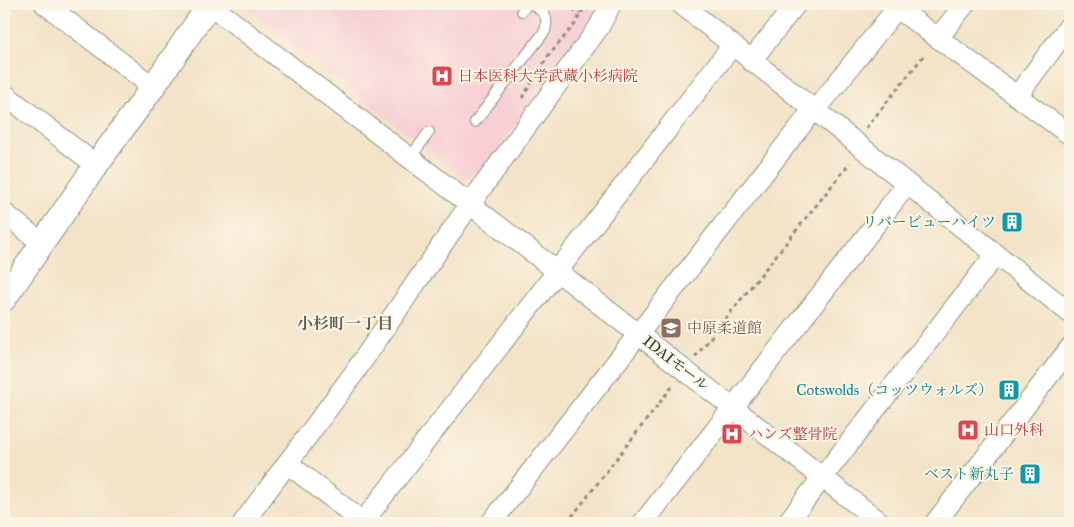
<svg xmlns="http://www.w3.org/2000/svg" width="1074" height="527" viewBox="0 0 1074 527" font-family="'IM FELL Great Primer','Noto Serif JP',serif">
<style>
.built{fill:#f7cfd5}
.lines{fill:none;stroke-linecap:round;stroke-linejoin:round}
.service-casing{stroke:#89907e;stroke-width:12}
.minor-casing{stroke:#89907e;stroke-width:22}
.tertiary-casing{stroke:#89907e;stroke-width:26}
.path{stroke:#89907e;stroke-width:3;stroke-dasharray:4 4;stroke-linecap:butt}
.service{stroke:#fff;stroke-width:10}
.minor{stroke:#fff;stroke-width:20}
.tertiary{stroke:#fff;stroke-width:24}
.labels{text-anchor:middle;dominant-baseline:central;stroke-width:4;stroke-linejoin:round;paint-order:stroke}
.health-label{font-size:15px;fill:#be3a42;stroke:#fcf5e5;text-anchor:start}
.culture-label{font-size:15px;fill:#0d838f;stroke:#fcf5e5;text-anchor:end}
.education-label{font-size:15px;fill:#785e54;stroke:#fcf5e5;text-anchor:start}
.street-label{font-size:15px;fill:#1f3d34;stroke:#fcf5e5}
.neighbourhood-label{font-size:16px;font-weight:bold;fill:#626058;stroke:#fcf5e5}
</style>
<rect width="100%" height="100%" fill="#fcf5e5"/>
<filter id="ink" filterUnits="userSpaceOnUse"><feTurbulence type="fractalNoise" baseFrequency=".02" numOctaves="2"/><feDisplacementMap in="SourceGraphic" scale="10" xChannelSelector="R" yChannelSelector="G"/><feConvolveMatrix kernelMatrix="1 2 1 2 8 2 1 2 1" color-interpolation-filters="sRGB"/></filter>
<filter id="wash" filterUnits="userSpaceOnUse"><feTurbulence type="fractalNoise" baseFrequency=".0096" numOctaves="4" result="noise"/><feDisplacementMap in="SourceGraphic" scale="20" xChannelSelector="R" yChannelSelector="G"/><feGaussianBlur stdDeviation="1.12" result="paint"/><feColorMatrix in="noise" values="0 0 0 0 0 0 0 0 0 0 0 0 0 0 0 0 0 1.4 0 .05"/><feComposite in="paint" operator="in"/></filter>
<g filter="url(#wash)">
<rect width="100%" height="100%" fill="#f3e3c7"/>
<path class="built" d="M241,4H601L592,22L477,177L465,179Z"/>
</g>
<g filter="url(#ink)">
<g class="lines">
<g class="service-casing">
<path id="service" d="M522,11L527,4
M475,122L545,31C549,16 544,13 533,4
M410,158L429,132"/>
</g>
<g class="minor-casing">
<path id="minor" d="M45,4L153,87
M209,4L557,271L881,523
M681,4L1070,313
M897,8L1070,135
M938,38L965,4
M751,61L796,4
M4,94L96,165
M1017,96L1070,25
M815,111L900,4
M4,213L43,244
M287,463L364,523
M363,522L732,46
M243,523L352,376L470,204L599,27L611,4
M491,523L813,110
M643,523L907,184
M787,523L996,254
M935,523L1070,348"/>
</g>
<g class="tertiary-casing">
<path id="tertiary" d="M4,299L96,165L153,87L210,4"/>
</g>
<path class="path" d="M566,4L580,14
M522,98L549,55L575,24L586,4
M866,128L926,53
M695,357L850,163
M567,523L674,384"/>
<use href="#service" class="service"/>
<use href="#minor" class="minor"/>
<use href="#tertiary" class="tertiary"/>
</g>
</g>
<defs>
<g id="hospital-square" transform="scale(1.125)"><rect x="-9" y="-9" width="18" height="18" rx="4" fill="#e0444e" stroke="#fcf5e5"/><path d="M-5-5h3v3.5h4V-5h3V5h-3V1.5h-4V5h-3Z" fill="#fff"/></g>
<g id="building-square" transform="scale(1.125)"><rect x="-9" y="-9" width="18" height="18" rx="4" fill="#0f9aa8" stroke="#fcf5e5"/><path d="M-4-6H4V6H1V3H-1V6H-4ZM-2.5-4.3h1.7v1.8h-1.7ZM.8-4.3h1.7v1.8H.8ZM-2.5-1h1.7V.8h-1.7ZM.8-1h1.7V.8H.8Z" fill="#fff"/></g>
<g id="school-square" transform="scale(1.125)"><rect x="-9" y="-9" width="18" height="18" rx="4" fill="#8d6e63" stroke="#fcf5e5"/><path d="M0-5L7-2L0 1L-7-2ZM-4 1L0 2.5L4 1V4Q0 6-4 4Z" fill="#fff"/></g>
</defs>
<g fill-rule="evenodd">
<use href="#hospital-square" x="442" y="76"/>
<use href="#building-square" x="1012" y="222"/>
<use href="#school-square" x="671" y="328"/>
<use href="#building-square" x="1009" y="390"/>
<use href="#hospital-square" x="968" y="430"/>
<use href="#hospital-square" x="732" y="434"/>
<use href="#building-square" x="1030" y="474"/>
</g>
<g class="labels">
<g class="health-label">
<text x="458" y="76">日本医科大学武蔵小杉病院</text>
<text x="984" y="430">山口外科</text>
<text x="748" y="434">ハンズ整骨院</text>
</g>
<g class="culture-label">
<text x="996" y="222">リバービューハイツ</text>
<text x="993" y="390">Cotswolds（コッツウォルズ）</text>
<text x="1014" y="474">ベスト新丸子</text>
</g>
<g class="education-label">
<text x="687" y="328">中原柔道館</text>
</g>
<g class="street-label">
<text transform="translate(676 363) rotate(38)">IDAIモール</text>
</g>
<g class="neighbourhood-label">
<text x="345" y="323">小杉町一丁目</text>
</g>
</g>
<rect width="1074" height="527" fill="none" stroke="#fcf5e5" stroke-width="20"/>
</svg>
